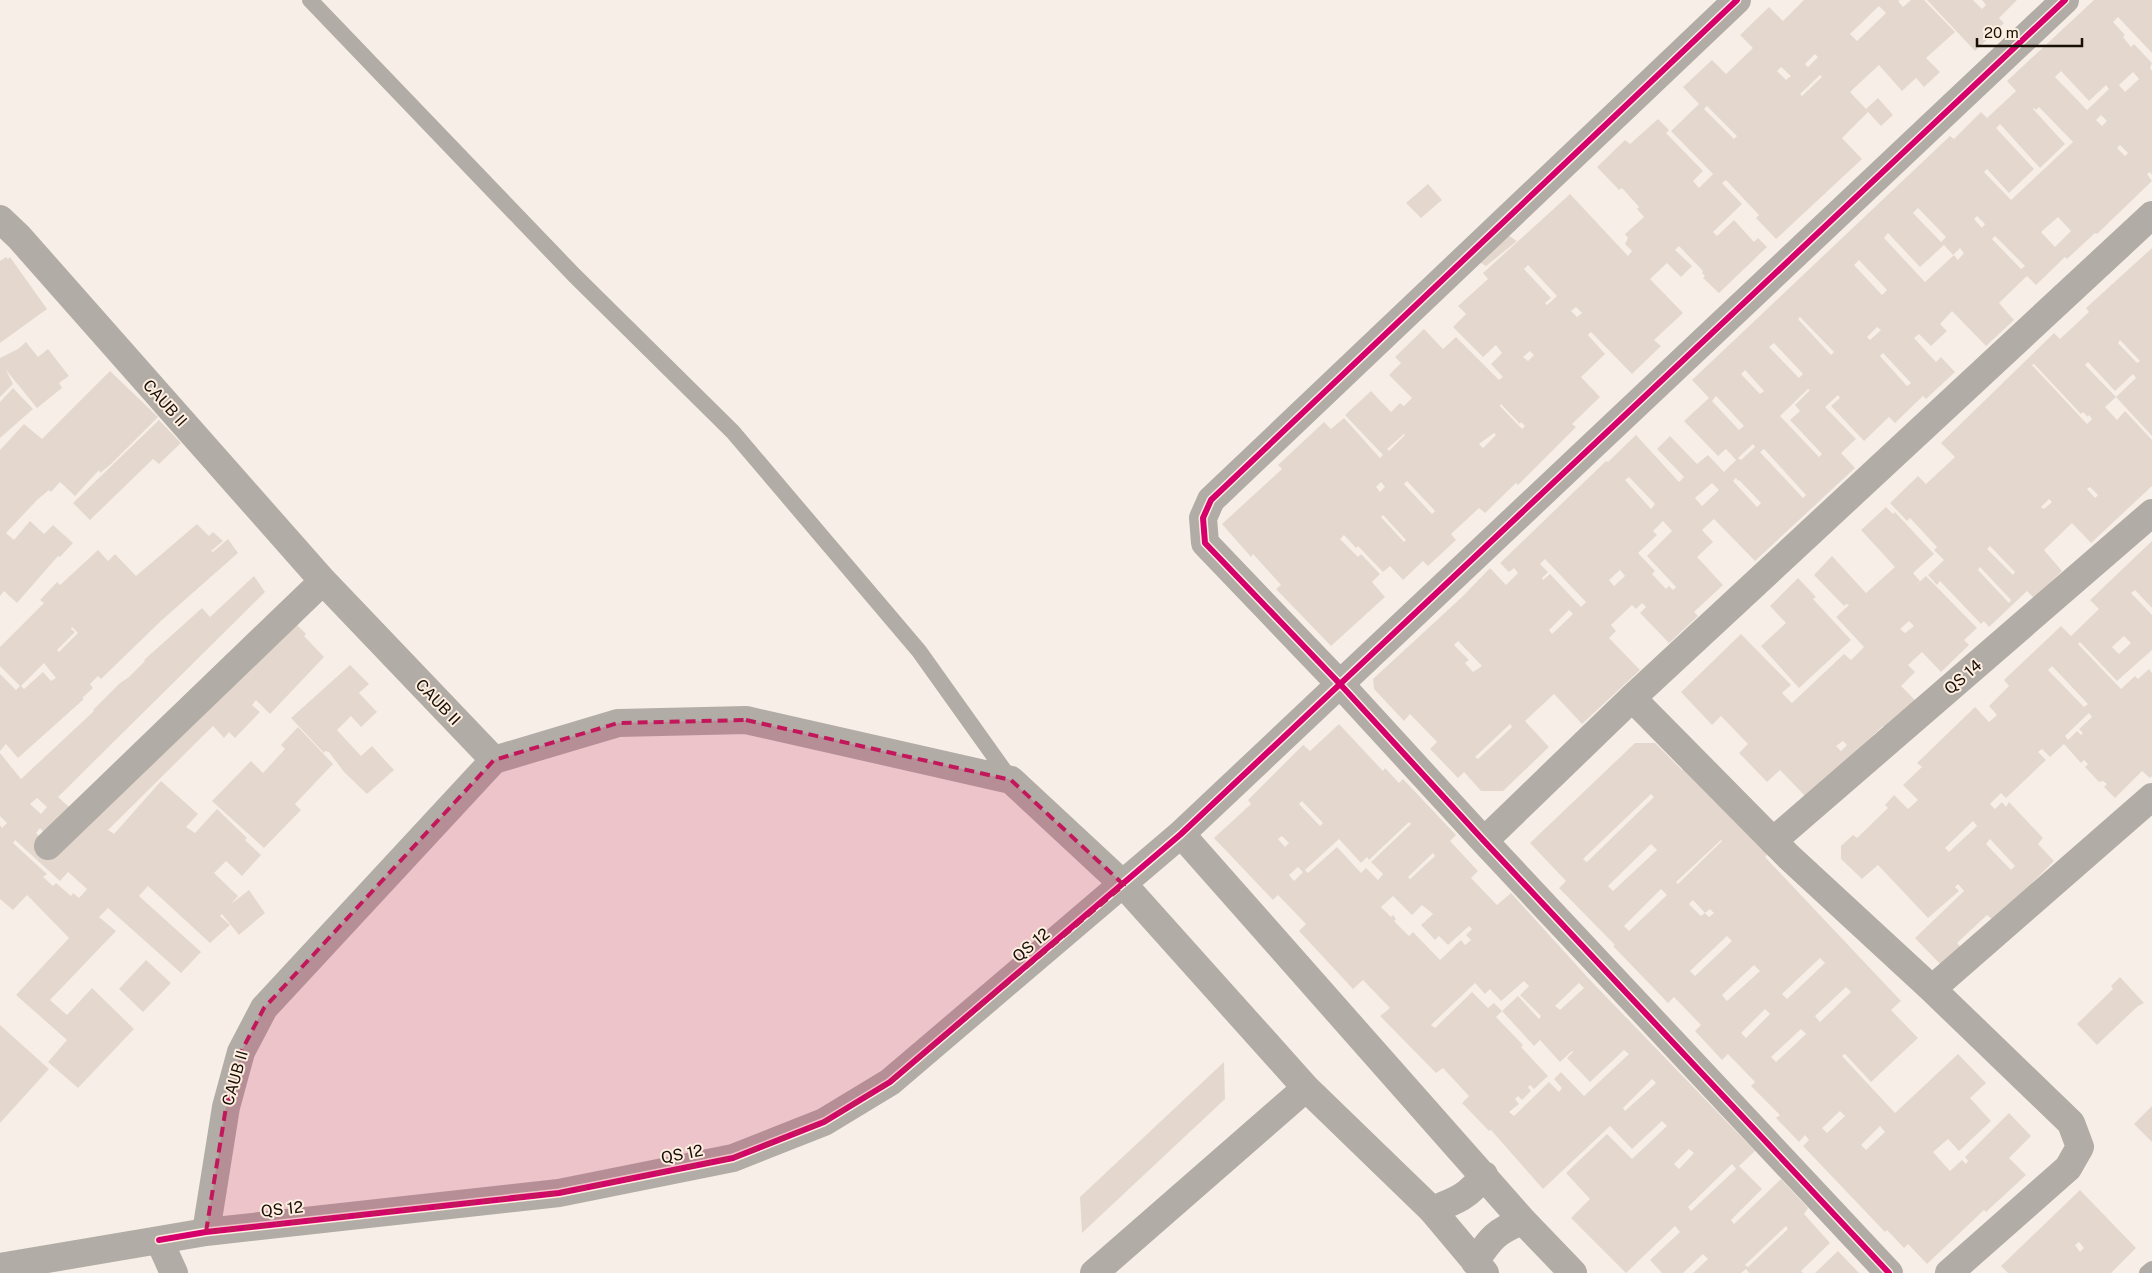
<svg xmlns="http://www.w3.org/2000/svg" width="2152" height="1273" viewBox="0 0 2152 1273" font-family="'Public Sans',sans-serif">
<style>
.building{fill:#e4d8ce;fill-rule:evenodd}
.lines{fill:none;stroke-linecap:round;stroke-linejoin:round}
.lane{stroke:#b2aca6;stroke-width:16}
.street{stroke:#b2aca6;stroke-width:28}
.cycleway-casing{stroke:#feeee0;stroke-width:9}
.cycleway{stroke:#d6006c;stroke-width:6}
.marked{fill:#c2185b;fill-opacity:0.2;stroke:#c2185b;stroke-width:4;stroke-dasharray:10 6;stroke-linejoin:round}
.labels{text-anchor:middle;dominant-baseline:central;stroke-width:4;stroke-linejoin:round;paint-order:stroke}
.street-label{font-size:16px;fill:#180f07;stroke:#feeee0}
</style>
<rect width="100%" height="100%" fill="#f7efe7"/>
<path class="building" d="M1804,0H1900L1898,1L1903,7L1911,0H1924L1955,32L1926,58L1940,72L1924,87L1916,78L1902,91L1879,65L1850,92L1866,109L1878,98L1893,115L1881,126L1868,112L1842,138L1862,159L1776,239L1756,218L1759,215L1726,180L1722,183L1742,204L1713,232L1717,236L1734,220L1754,242L1758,238L1767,247L1719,293L1703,278L1705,276L1702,273L1703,271L1679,246L1675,250L1692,266L1681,277L1667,263L1650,279L1683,313L1654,340L1661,346L1632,374L1591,332L1588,335L1605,354L1581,377L1600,397L1572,424L1576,427L1518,485L1516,483L1485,513L1479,508L1451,534L1456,540L1428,566L1423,561L1403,580L1390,566L1383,572L1358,546L1356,548L1344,535L1340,539L1358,557L1361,554L1380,574L1372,582L1385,597L1331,646L1276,589L1281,585L1253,554L1251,557L1222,524L1282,469L1278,465L1324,422L1331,429L1344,418L1380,458L1383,455L1345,415L1371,391L1391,412L1400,403L1404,406L1412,398L1389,375L1401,363L1395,357L1424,329L1443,349L1456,337L1499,380L1503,377L1491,364L1502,353L1496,345L1483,357L1453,327L1466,314L1458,306L1488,279L1483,273L1570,194L1628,256L1632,251L1625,244L1628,238L1625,234L1644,217L1637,209L1639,207L1622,188L1619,190L1597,167L1625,140L1630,144L1658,119L1669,130L1666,133L1703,171L1693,181L1699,188L1713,174L1671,131L1699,104L1683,87L1712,60L1726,74L1753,48L1740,35L1769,7L1783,21ZM1879,6L1886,13L1857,41L1850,34ZM1815,54L1818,57L1808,67L1805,64ZM1781,67L1791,76L1786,80L1777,71ZM1820,75L1822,77L1802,96L1800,94ZM1707,106L1737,136L1734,139L1704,109ZM1528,265L1557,296L1547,305L1545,303L1551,298L1524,269ZM1576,307L1582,313L1577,317L1571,311ZM1530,351L1534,355L1528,361L1523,357ZM1501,404L1520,424L1521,422L1525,426L1522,429L1500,406ZM1494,433L1496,435L1483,448L1479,444ZM1404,434L1405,435L1389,451L1387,449ZM1407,481L1435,511L1432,514L1404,484ZM1381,482L1385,487L1380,492L1376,487ZM1383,515L1406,540L1404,542L1381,517Z
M1927,0H1973L1982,9L1986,5L1982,0H2017L1999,18L2004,23L1975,51Z
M2094,0H2152V53L2118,17L2113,22L2125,35L2123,37L2131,47L2134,44L2152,63L2150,68L2152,71V175L2150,172L2147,174L2152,181L2097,234L2095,233L2067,259L2065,257L2036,285L2027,276L1999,303L2014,320L1986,346L1952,311L1940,324L1947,331L1931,346L1919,334L1914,338L1936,362L1941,357L1955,372L1926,399L1923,396L1895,423L1889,417L1864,441L1831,406L1840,398L1838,395L1825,407L1856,439L1841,453L1855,468L1755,561L1714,519L1702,530L1713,542L1697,557L1723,585L1694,612L1698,616L1669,643L1640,613L1646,607L1642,603L1636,609L1632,605L1611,625L1616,631L1609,638L1640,670L1582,724L1554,694L1525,721L1549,747L1503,791H1481L1464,772L1458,778L1430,749L1437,742L1410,714L1404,721L1374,689L1373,679L1462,597L1490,568L1506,585L1518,573L1514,568L1509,572L1500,563L1606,461L1608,462L1636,435L1679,482L1684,477L1657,449L1670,436L1697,464L1708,455L1724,472L1736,460L1726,449L1718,456L1684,421L1709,398L1692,380L1950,136L1954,139L1981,112L1987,118L2016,91L2007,81ZM2061,71L2089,101L2106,85L2109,89L2087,110L2055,77ZM2133,72L2139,79L2125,92L2119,85ZM2039,107L2073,142L2011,200L1984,172L1987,169L2009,193L2034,169L1996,128L2000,124L2040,168L2065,144L2033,109L2034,108L2036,110ZM2101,115L2107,121L2102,126L2096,120ZM2120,145L2128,153L2125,156L2117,148ZM1918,208L1946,237L1941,242L1913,213ZM1977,216L1985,224L1982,228L1974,219ZM2058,217L2071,231L2055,247L2041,232ZM1888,233L1920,267L1944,245L1953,255L1960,248L1964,253L1958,260L1954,255L1925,282L1884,238ZM1995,236L2025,266L2021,269L1992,239ZM1859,260L1887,290L1882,295L1854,265ZM1800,317L1834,352L1831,355L1798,319ZM1877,327L1881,330L1870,340L1867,337ZM1774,343L1803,374L1799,378L1769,347ZM1883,353L1911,383L1907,386L1880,356ZM1745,370L1764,391L1760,394L1741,374ZM1808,389L1810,390L1795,405L1800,411L1790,420L1822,454L1819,457L1780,416ZM1716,396L1744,426L1739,430L1712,401ZM1753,444L1755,447L1741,460L1738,458ZM1764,449L1806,495L1803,498L1760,452ZM1629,477L1655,504L1651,509L1625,480ZM1736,478L1738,481L1739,480L1761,503L1757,507L1733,481ZM1712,483L1719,490L1702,506L1695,498ZM1663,521L1672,531L1647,556L1676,587L1673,590L1669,586L1666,589L1652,574L1655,571L1638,553L1657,535L1653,531ZM1545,559L1586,602L1581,607L1550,574L1543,580L1542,578L1548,572L1540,564ZM1620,570L1625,576L1614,586L1609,580ZM1569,610L1573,614L1552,634L1549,630ZM1458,641L1482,666L1473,672L1465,663L1469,660L1454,645ZM1510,724L1512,727L1478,759L1475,757Z
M1428,184L1442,200L1421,218L1406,203Z
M1497,228L1517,241L1486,266L1468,256Z
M2152,248V436L2116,397L2136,378L2133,374L2115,391L2088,362L2085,365L2116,397L2105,407L2117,420L2125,411L2152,440V486L2091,543L2072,523L2044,550L2062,571L2034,598L2027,591L1989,627L1984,621L1981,624L1940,581L1937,585L1928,575L1944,560L1934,550L1937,547L1910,518L1907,521L1890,503L1918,476L1926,484L1955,457L1941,443L2054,333L2060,339L2089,312L2086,308ZM2120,340L2140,361L2137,363L2118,343ZM2034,364L2081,414L2083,412L2088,417L2089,415L2092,419L2087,424L2032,365ZM2090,487L2098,495L2095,498L2087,489ZM2049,499L2052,502L2044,509L2041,507ZM1990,546L2015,572L2013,575L1987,549ZM1980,567L2011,600L2009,603L1978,570Z
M6,257L8,259L10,257L47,309L0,343V261Z
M26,342L38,357L48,349L69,376L59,383L62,388L37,408L6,370L13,384L0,397V358L18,349Z
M110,371L158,417L111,464L100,473L99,470L75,496L60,482L51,492L49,490L37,500L6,533L14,540L30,521L44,534L53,525L73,543L60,557L58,556L17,603L4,591L0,596V450L24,424L42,439Z
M13,388L33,409L0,438V402Z
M159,420L181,443L159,464L153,459L90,520L73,503Z
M1886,507L1893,514L1895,512L1934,554L1913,573L1920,581L1914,587L1926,576L1977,628L1964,640L1969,645L1941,672L1922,652L1908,665L1915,672L1901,686L1917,702L1887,730L1883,726L1807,798L1780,770L1767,782L1739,753L1748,744L1721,716L1712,725L1681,692L1741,634L1791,685L1782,693L1792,703L1844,654L1851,660L1864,647L1836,617L1849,605L1847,604L1844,606L1814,575L1832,556L1866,593L1895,567L1861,530ZM1909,621L1914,626L1905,633L1900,629ZM1843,741L1847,745L1841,751L1836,746Z
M197,524L209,536L213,532L223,541L211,551L213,552L228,539L238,553L162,620L101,679L98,676L90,684L93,688L82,698L84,699L18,758L6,744L0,751V674L16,690L20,686L0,666V647L44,603L40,600L57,582L60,585L98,550L108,561L115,554L136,576ZM72,627L78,633L59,652L57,650L75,632L71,629ZM44,663L56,678L51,681L43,672L24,689L21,686Z
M2152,541V608L2135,590L2131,593L2152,615V650L2117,681L2080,642L2078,644L2121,689L2135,676L2138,679L2149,669L2152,673V776L2150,778L2142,771L2115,798L2104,787L2107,784L2103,781L2099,782L2085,767L2088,764L2084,760L2081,763L2064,744L2050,757L2042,749L2038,752L2046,760L2006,798L2001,793L1990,804L1995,809L2002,802L2006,807L2009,802L2043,838L2038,844L2054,861L2032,883L2037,888L1993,920L1987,915L1957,943L1962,948L1943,967L1915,938L1964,891L1958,884L1955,887L1959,891L1928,918L1878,865L1862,879L1841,859V846L1853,835L1857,838L1888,808L1885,805L1894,795L1908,809L1918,800L1903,785L1922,767L1917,763L1975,707L1989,722L1997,715L1989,706L2009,686L2004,680L2061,626L2071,636L2099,609L2090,600ZM2124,636L2131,643L2119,654L2112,647ZM2052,666L2088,704L2084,707L2048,670ZM2089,713L2092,717L2079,729L2083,733L2081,735L2077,731L2068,740L2065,736ZM1973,821L1977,826L1949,852L1945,848ZM1990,839L2015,866L2011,870L1986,844Z
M254,576L265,592L58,797L77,814L289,617L306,634L304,636L324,657L270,714L256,700L252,705L260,712L235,738L229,732L224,738L213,726L108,830L114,834L161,781L198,814L186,827L195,833L217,809L247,838L245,840L261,855L242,876L226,861L214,873L238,896L231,904L249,890L265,913L239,935L222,914L220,916L230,925L210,943L148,886L139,896L201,952L181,973L108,908L99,917L116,931L50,1000L67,1015L92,988L134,1029L78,1088L48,1062L67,1040L16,995L69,938L27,895L13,910L0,899V825L2,828L7,823L0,816V753L21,779L94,711L93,710L120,683L129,677L145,661L144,660L202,608L210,617ZM37,798L47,807L41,814L30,804ZM40,828L51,841L48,845L36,833ZM15,840L60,881L68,872L87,889L79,898L73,893L71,896L56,883L53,886L43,877L47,874L13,843Z
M1798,578L1816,597L1813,599L1851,640L1799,688L1761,646L1786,623L1770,606Z
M350,665L369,684L359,693L377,712L361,727L351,716L337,730L361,756L372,746L394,770L367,794L344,772L329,752L325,751L324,753L291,718Z
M1339,724L1383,771L1385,768L1399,783L1403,779L1456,835L1450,841L1478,871L1471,878L1497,905L1511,893L1590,980L1755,1151L1739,1166L1762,1189L1731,1220L1734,1224L1781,1179L1808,1208L1804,1214L1830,1243L1801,1271L1803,1273H1749L1746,1269L1741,1273H1693L1708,1259L1703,1254L1683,1273H1662L1650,1260L1680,1232L1675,1226L1626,1273L1571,1218L1590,1199L1566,1173L1607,1134L1632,1159L1667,1126L1662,1121L1632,1149L1610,1126L1543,1189L1491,1130L1489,1131L1462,1103L1469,1096L1443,1068L1436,1073L1380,1016L1390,1008L1363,980L1353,989L1299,931L1306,924L1278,895L1273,900L1214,838L1251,804L1248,800L1303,745L1310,751ZM1302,801L1323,823L1320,826L1299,804ZM1409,822L1411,824L1371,862L1383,874L1378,880L1366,868L1361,873L1337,847L1308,873L1305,870L1339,839L1361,863L1367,857L1369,860ZM1282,836L1289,843L1285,847L1278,839ZM1433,853L1435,856L1410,879L1408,877ZM1298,867L1303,872L1294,881L1289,875ZM1393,896L1412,915L1422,905L1433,914L1421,925L1435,940L1439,936L1448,945L1469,926L1472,929L1466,935L1471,940L1465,945L1461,940L1440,960L1413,932L1409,936L1394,921L1396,919L1393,915L1391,917L1381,907ZM1524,981L1529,986L1520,995L1541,1016L1539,1019L1518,996L1502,1011L1534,1046L1540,1040L1560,1062L1572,1051L1573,1052L1567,1058L1590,1082L1624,1050L1629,1054L1584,1096L1561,1072L1554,1079L1562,1088L1559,1092L1549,1082L1514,1116L1509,1112L1519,1104L1515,1099L1518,1096L1522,1100L1531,1091L1528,1087L1530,1085L1534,1089L1548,1076L1521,1047L1523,1045L1496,1017L1502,1011L1494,1003L1488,1008L1472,992L1435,1028L1431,1025L1475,983L1485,994L1490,989L1501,1001ZM1579,983L1584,988L1560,1010L1555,1006ZM1652,1079L1656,1083L1625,1111L1623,1108ZM1689,1149L1694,1153L1679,1169L1674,1164ZM1732,1164L1736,1169L1691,1211L1688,1207ZM1786,1226L1788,1229L1748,1267L1745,1265Z
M298,727L333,764L295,804L301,810L264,848L212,801L251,761L263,773L285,749L281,745Z
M1635,743H1655L1682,770L1686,766L1768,854L1765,857L1901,1001L1891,1010L1918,1038L1871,1082L1845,1054L1842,1056L1895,1113L1958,1054L1986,1083L1970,1098L1991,1121L1959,1151L1948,1139L1933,1152L1950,1171L1962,1160L1966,1164L1968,1161L1965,1157L2009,1113L2031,1136L2009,1158L2026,1175L1986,1212L1984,1210L1927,1264L1908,1244L1904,1248L1887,1230L1885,1232L1803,1146L1809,1140L1805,1135L1799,1142L1776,1118L1780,1115L1751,1086L1755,1082L1728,1054L1722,1060L1695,1031L1701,1025L1674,997L1668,1003L1613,946L1615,945L1559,888L1566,881L1530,843ZM1651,794L1654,797L1587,862L1583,859ZM1721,840L1722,841L1678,884L1676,882ZM1651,844L1657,850L1613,891L1608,886ZM1661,889L1667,895L1629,931L1624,926ZM1693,900L1705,913L1710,909L1714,913L1709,917L1705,913L1701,916L1689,904ZM1727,936L1732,941L1695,976L1690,971ZM1820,958L1825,963L1787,999L1782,994ZM1754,965L1760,971L1727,1001L1722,995ZM1846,987L1851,992L1820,1022L1815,1016ZM1765,1009L1770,1014L1746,1038L1741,1033ZM1801,1029L1806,1034L1776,1062L1771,1057ZM1840,1111L1845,1116L1827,1133L1822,1128ZM1880,1126L1885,1132L1866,1150L1861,1145Z
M146,960L171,983L143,1012L119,989Z
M2120,977L2144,1003L2138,1006L2097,1045L2077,1024L2113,989L2111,986Z
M0,1025L49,1069L0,1123Z
M1224,1062L1225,1099L1082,1233L1080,1197Z
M2152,1106V1142L2134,1124Z
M2080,1190L2136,1248L2111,1273H2008L2001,1266ZM2079,1242L2084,1248L2080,1252L2075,1245Z
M1838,1251L1859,1273H1815Z"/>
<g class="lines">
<path class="lane" d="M310,0L574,275L733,432L919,651L1011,780
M2147,1273L2152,1269"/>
<path class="street" d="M1737,0L1211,500L1203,518L1205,543L1340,684L1484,841L1889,1273
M0,219L19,237L323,581L494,760L264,1008L241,1052L226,1107L206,1232
M1632,698L2152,215
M494,760L618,723L746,720L1011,780L1124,885L1306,1088L1432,1210L1485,1273
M1181,834L1523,1221L1573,1273
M1484,841L1632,698L1789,857L1932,989L2071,1123L2080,1147L2068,1168L1949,1273
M1773,841L2152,513
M48,846L323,581
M1932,989L2152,797
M1432,1210C1456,1201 1469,1196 1484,1175
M159,1240L206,1232L559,1193L733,1158L824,1122L890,1082L1181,834L2065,0
M1475,1262C1490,1239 1496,1231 1523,1221
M0,1267L159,1240L174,1273
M1094,1273L1306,1088"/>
<g class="cycleway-casing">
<path id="cycleway" d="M1737,0L1211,500L1203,518L1205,543L1340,684L1484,841L1889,1273
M159,1240L206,1232L559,1193L733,1158L824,1122L890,1082L1181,834L2065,0"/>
</g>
<use href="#cycleway" class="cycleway"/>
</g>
<path class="marked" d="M746,720L1011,780L1124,885L890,1082L824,1122L733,1158L559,1193L206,1232L226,1107L241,1052L264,1008L494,760L618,723Z"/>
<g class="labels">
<g class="street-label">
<text transform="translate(165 403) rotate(48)">CAUB II</text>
<text transform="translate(1963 677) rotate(-41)">QS 14</text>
<text transform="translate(438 702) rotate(46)">CAUB II</text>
<text transform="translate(1031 945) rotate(-40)">QS 12</text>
<text transform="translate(235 1078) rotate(-74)">CAUB II</text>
<text transform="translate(682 1154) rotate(-11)">QS 12</text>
<text transform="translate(282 1209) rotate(-6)">QS 12</text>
</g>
</g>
<path d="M1977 38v8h105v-8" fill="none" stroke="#180f07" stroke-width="2.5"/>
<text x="1984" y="38" font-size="15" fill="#180f07" stroke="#feeee0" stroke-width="4" paint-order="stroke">20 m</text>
</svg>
